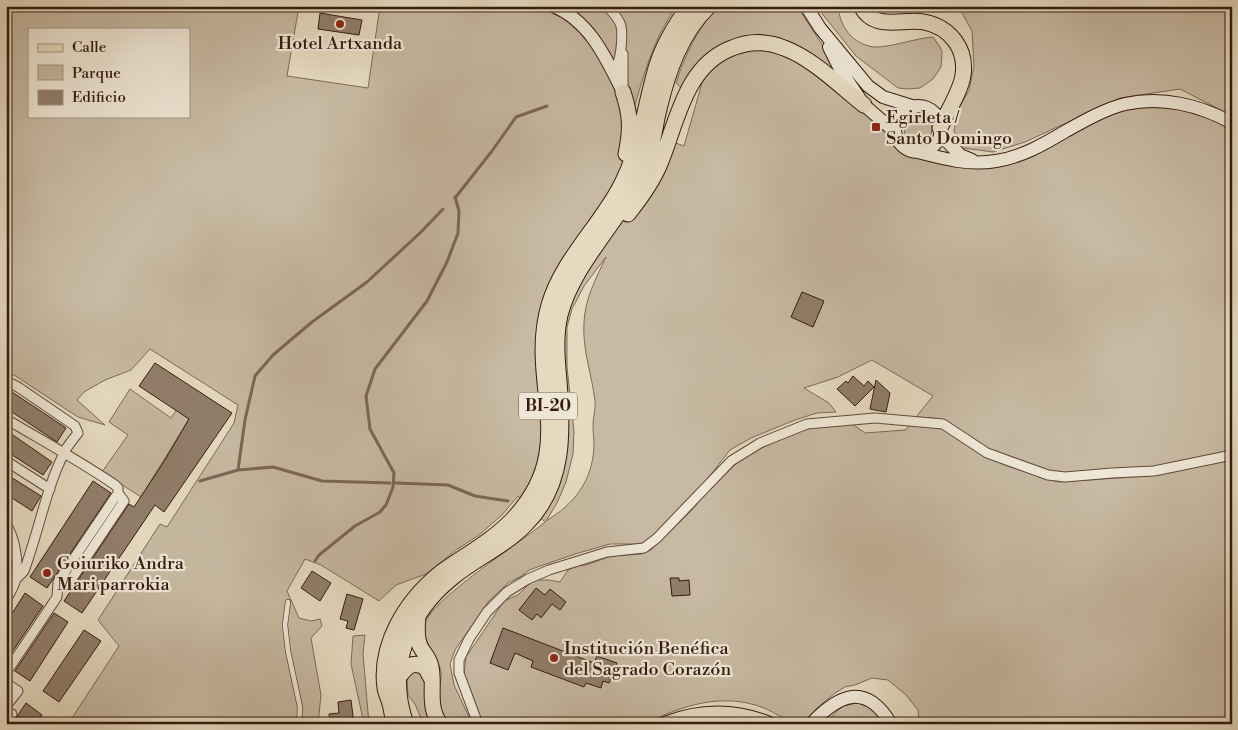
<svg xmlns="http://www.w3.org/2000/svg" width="1238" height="730" viewBox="0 0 1238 730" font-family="'Libre Bodoni',serif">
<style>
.green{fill:#c7b9a2;stroke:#7e6a58;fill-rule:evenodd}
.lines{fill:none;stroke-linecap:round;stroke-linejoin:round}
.stream{stroke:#7c6655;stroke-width:3}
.building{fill:#917e6b;stroke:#361a0f}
.lane-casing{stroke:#624a3b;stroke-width:6}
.street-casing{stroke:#624a3b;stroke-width:11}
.secondary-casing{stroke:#361a0f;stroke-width:14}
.primary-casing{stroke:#361a0f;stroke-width:17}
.lane{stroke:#eee7d6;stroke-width:4.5}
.street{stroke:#eee7d6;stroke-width:9}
.secondary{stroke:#eee7d6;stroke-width:12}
.primary{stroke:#e5dac0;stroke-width:15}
.poi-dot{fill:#8f2418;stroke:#eee7d6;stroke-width:2}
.labels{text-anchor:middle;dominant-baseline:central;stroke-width:4.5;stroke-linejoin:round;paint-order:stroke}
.shield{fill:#eee7d6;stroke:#6d584b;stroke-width:1}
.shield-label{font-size:16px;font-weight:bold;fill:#361a0f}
.poi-label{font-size:18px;fill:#361a0f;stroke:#eee7d6;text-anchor:start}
</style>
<rect width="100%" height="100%" fill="#e5dac0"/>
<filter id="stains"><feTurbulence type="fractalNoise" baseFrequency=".004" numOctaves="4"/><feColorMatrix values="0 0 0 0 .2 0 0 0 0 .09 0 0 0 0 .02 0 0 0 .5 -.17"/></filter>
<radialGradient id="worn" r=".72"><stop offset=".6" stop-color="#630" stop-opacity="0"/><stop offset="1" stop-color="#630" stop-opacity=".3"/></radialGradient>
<path class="green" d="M6,6H299L287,76L368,88L380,6L460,11L463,6H677C651,41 641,85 629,126L684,146L702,83L710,68L722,58L763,46L802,62L889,132C894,143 900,149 910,155L990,166L1133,106L1177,108L1203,115L1222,123L1232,129V451L1155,468L1067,473C1040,471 1013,462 989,450C972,442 958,425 939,419C932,417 924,418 916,417L933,396L872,360L838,377L804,388L829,403L836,412L817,413L795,420L751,438L730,450L702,486L651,538L641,544H610L575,554L529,570L520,577L508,583L488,602L455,650L450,664L454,685L469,717L468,724H446C440,714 438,703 439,691C439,684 442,679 441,672C438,655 422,643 424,626C428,601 522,542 545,522L518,496L502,515L479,535L456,550L426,574L396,585L379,601L321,565L305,559L287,591L299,618L311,621L320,619L322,626L311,638L321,695L318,724H68L119,646L98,620L160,524L167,527L234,423L238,405L150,349L131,370L105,380L84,392L77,400L105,425L78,417L14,375L6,374ZM29,29H189V116H29ZM606,257C596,278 585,299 584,322C582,349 592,375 595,401C596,409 593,417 593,424C593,432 594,440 594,447C592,482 574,504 546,521L557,503L566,482L573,454L574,432L567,367V327L572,309L584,286Z
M717,6H797L821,43L840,80C824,65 809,48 787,41C774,37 763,39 749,41C741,42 731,42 723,45C703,52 690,71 681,88L676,83C686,52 697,31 717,6Z
M816,6H838C840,27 852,44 874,47C888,48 917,38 933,37L940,47L942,52L941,67L933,79L920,88L908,89L898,88L856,56Z
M958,6H1232V116L1180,89L1120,98L1025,142L993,152L963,148L954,131L958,110L969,90L974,67L972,31Z
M904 129a14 14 0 1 1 28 0a14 14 0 1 1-28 0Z
M130,389L171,418L179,406L192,414L141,497L102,472L128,435L109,422Z
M851,423L865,433L905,430L910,425L941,427L984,456L1007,466L1058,482L1148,476L1232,459V724H919L918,710L906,695L888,680L872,678L855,685L845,687L835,693L817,708L803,724C788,724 777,713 764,708C724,692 682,705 645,724H483L464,674L466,657L504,601L518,595L533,580H548L560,582L568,570L577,566L586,565L611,556L642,554L651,550L693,509L705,494L737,463L753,452L814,424Z
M365,635L363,654L369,724H364L351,664L353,636Z
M416,669L423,672L435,724H425L420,716L415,704L408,695L407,682L409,673Z
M857,703C871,707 877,712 884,724H823L843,706Z"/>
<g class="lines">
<path class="stream" d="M455,197L459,211L458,233
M455,198L492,151L516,117L547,106
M238,470L245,420L255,376L273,355L312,322L367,282L421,232L443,209
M200,481L238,470L273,467L322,481L390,483
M396,483L448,485L475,496L508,501
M315,561L319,555L355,526L380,512L386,505L393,487L394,473L370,429L366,396L375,369L427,301L447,262L458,233"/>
</g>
<path class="building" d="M320,13L362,20L359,35L318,29Z
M802,292L824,301L813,327L791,317Z
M155,363L232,413L164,512L155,505L82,613L64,601L129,504L134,507L165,460L189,419L139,386Z
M853,376L864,386L868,381L874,387L855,406L837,389L846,381L848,383Z
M876,380L890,393L886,412L870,409Z
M6,388L66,428L57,442L6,408Z
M10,433L52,462L43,475L6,451V437Z
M6,474L41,496L32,511L6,494Z
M93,481L111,493L47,588L30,577Z
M312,571L331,583L320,601L301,588Z
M670,578H679V581L689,580L690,595L672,596Z
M536,588L545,595L550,589L566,602L560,610L552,604L541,618L537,614L532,620L519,610Z
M25,593L43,606L6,661V623Z
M347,594L363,599L354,630L346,628L348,621L340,619Z
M54,613L68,622L30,681L15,671Z
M503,628L594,663L597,656L617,663L609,683L603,681L601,688L586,683L584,687L531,667L533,661L515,653L508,670L490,663Z
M84,630L101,641L59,702L43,691Z
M351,700L354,724H330L329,714L339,713L338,702Z
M26,703L42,715L36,724H12Z"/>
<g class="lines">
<g class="lane-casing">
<path id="lane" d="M288,602L285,625L288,651L300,707L299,724"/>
</g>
<g class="street-casing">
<path id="street" d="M607,6C612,12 619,18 621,26C623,38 621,63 613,72
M623,91V54
M6,381L18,387L75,426L78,433C74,438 70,443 66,449C46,487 39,531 24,571L16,579
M6,419C43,441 80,461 115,485L118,488V493L58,582L57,597L8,670
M6,461L50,489
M6,524C15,538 19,562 16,578C15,585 10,593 6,600
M69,583L124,501L118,493
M6,683L18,691L6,706
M6,722L12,714
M478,724L459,673V660L469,639L487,612L507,592L528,579L549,570L607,552L644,548L657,538L731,461L760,443L807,424L875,418L943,424L987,453L1048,475L1065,477L1112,473L1154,471L1232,455"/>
</g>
<g class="secondary-casing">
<path id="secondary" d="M553,6C590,21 606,58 623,92
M806,6L820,28L868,86L883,97L915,107
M829,47L840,69L864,105L895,132
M895 129a23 23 0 1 1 46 0a23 23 0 1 1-46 0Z
M940,134L960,155L972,160
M914,151C941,158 968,166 996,161C1022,157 1044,144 1066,131C1084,121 1105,109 1125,104C1162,96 1200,105 1232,123
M811,724C839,694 866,682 891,724"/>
</g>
<g class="primary-casing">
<path id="primary" d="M861,6C874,32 903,18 924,22C950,27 967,49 963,75C961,91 947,112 940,128
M623,92C631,116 631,130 626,154
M628,214C640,199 651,184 659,166C677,124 684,66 732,48C749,41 767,41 784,48C812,58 840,86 864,105
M418,616C417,626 416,637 420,646C424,654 430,659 431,667C435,686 427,706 440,724
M398,678C406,668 411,660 425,667L431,678
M395,724C392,717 392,711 390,704C389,699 386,694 385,688C379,644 406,601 439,574C463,556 491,542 512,520C582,447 526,385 549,305C562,261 597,229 619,189C640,151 644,109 656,68C663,45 675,25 689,6
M406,724C386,668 408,613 453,577C476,558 505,546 526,524C565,485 563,431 559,381C557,359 555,336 560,315C574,261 622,220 644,169C653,150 654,129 659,109C668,71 681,33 709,6
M666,724C700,711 733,710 768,724"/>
</g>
<use href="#lane" class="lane"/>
<use href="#street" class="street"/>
<use href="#secondary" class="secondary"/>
<use href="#primary" class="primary"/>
</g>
<g class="poi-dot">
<circle cx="340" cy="24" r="5"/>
<rect x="871" y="122" width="10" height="10" rx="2.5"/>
<circle cx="47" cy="573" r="5"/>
<circle cx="554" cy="658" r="5"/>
</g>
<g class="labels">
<rect class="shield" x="519" y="392.5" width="58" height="27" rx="4"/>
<g class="shield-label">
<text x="548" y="406">BI-20</text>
</g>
<g class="poi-label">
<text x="340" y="43" text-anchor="middle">Hotel Artxanda</text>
<text x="886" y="117">Egirleta /<tspan x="886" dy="21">Santo Domingo</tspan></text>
<text x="57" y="563">Goiuriko Andra<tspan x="57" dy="21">Mari parrokia</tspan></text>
<text x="564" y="648">Institución Benéfica<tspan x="564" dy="21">del Sagrado Corazón</tspan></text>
</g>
</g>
<rect width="1238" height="730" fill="none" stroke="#e5dac0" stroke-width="25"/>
<rect x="8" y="8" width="1223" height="715" fill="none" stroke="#361a0f" stroke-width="2.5"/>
<rect x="12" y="12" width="1213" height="705" fill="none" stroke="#361a0f"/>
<rect x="28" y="28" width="162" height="90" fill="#eee7d6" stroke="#a49586"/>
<rect x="38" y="44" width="25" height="8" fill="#e5dac0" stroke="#a49586"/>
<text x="72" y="52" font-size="15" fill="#361a0f">Calle</text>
<rect x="38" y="65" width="25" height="15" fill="#c7b9a2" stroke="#a49586"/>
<text x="72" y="78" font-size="15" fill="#361a0f">Parque</text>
<rect x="38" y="90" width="25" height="15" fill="#917e6b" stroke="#a49586"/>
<text x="72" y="102" font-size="15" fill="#361a0f">Edificio</text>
<rect width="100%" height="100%" filter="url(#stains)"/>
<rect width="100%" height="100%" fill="url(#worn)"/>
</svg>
